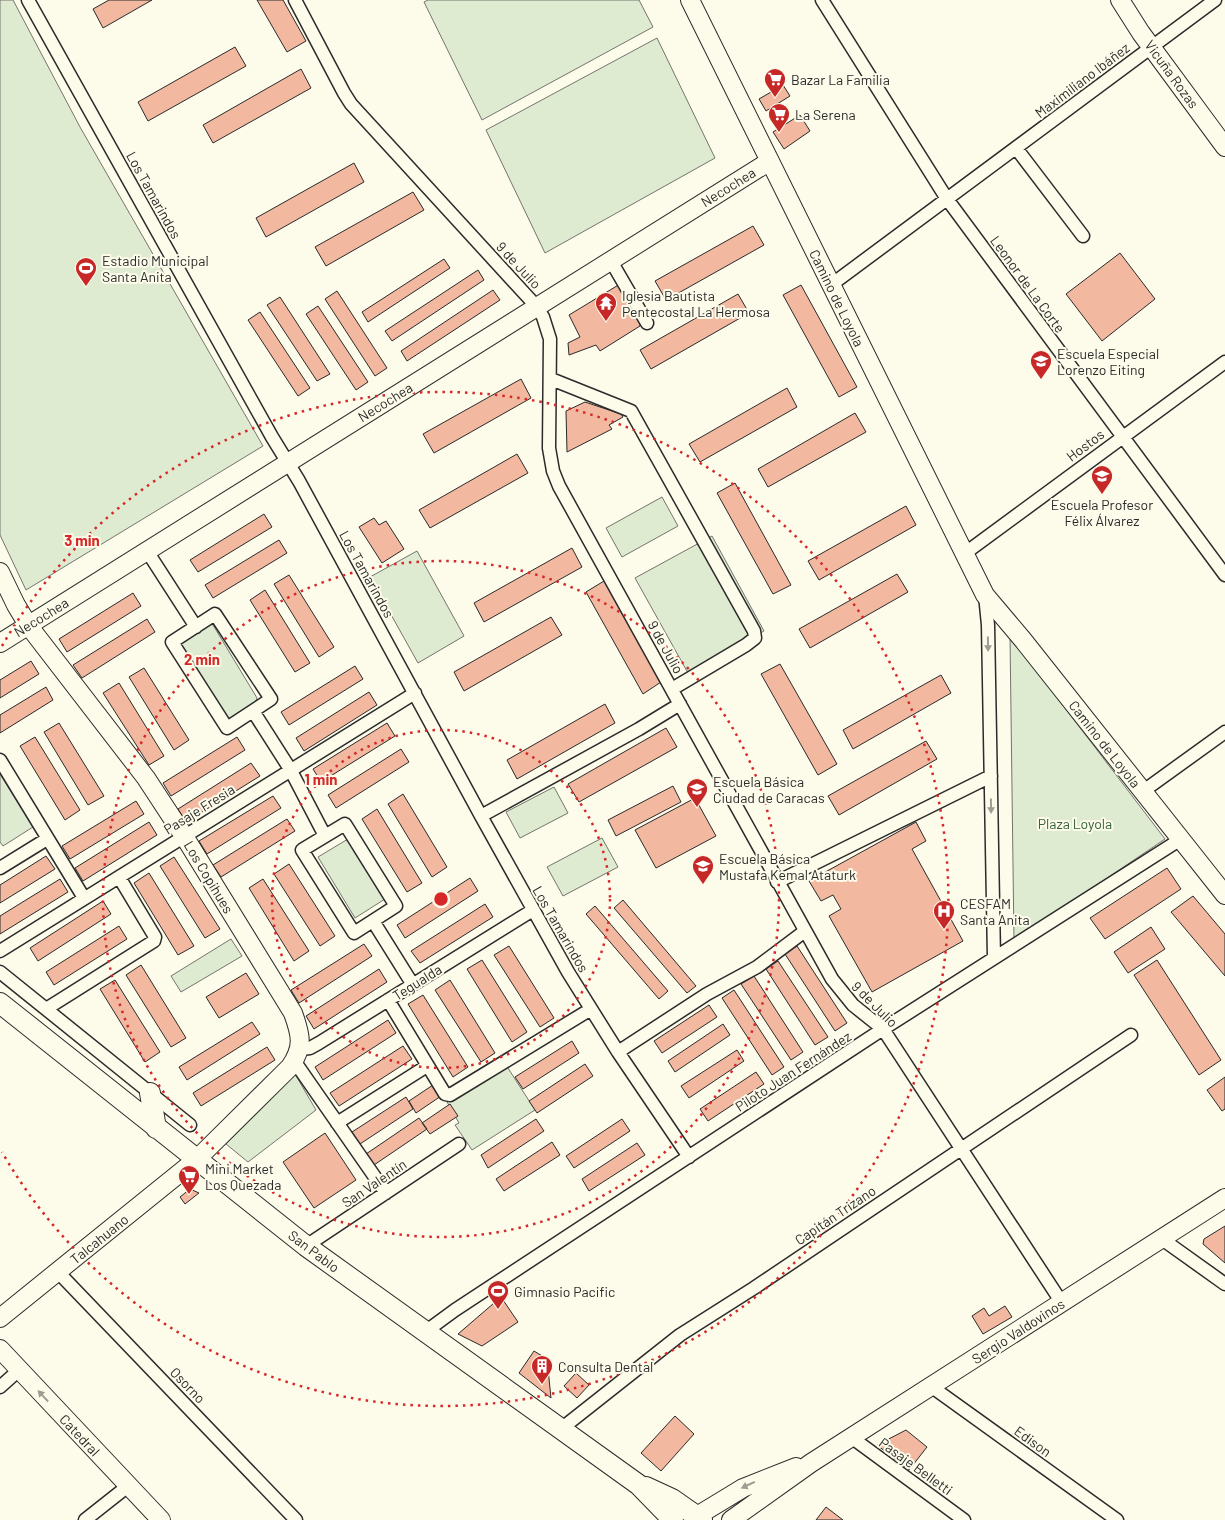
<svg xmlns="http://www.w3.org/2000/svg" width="1225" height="1520" viewBox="0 0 1225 1520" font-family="Barlow,sans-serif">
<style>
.green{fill:#deebd1;stroke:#74746e}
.building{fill:#f2b8a0;stroke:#2b2b2b}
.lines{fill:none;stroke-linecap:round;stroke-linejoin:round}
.street-casing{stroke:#2b2b2b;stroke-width:15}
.secondary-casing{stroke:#2b2b2b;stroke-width:20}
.primary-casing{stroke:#2b2b2b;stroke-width:22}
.street{stroke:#fdfbea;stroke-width:12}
.secondary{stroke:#fdfbea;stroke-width:18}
.primary{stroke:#fdfbea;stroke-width:20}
.oneway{fill:#9e9d94}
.ring{fill:none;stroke:#d62828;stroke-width:2.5;stroke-dasharray:2.5 5}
.labels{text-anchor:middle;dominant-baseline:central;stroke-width:4;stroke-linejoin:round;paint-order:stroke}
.street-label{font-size:14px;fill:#2b2b2b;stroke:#fdfbea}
.poi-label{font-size:14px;fill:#2b2b2b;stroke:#fdfbea;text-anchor:start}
.park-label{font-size:14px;fill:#34623c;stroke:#fdfbea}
.centre{fill:#d62828;stroke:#fdfbea;stroke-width:2.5}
.ring-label{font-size:15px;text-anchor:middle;font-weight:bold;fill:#d62828;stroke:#fdfbea;stroke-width:4;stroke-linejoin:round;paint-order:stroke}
</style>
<rect width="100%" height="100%" fill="#fdfbea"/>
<path class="green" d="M0,0H13L80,127L263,446L26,590L0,535Z
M428,0H639L653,27L482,120L424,2Z
M657,38L715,158L545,253L486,130Z
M662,497L678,526L622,557L606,528Z
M712,536L764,631L688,673L635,578Z
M417,551L464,636L418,663L370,577Z
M207,622L213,625L257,698L255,703L225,722L175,642Z
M1010,636L1165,839L1014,941Z
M0,774L33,827L3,846L0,842Z
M554,787L568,813L520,838L506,812Z
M602,838L618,867L563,896L547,867Z
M348,839L385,899L355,918L318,857Z
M231,939L242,956L181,992L171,976Z
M506,1065L535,1110L472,1150L455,1125L459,1123L447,1102Z
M295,1074L316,1110L248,1162L226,1144Z"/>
<path class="building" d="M109,0H152L103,28L93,9Z
M257,0H283L306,41L287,52Z
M235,47L246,66L148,121L138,102Z
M301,69L311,88L213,143L203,125Z
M783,85L790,96L766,111L759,99Z
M800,115L810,131L784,149L773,132Z
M354,163L364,182L266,237L256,218Z
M413,192L424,210L326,266L315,247Z
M753,226L764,245L666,300L655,281Z
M1120,253L1155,299L1102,341L1066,294Z
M444,259L450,268L368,322L362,312Z
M478,270L484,280L392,341L385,331Z
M620,284L640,317V326L600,351L596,345L569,355L568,343L580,337L569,315Z
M801,285L857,387L839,397L783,295Z
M493,290L500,300L407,361L401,351Z
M337,291L387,368L375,376L325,299Z
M738,294L749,313L651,369L640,350Z
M280,297L330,374L317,381L267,305Z
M318,306L368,382L356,390L306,314Z
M260,312L310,388L298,396L248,320Z
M521,379L531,398L434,453L423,434Z
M787,388L797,407L700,462L689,444Z
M585,402L621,414L623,417L609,425L612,429L567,452L566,411Z
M855,413L866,432L768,487L758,469Z
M517,454L528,473L430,528L419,510Z
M735,483L791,585L773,594L717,493Z
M906,506L916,525L819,580L808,561Z
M264,514L272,527L198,572L190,560Z
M374,518L379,525L386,521L404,549L382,563L359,527Z
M279,540L287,553L213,598L205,585Z
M572,548L582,567L484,622L474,603Z
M897,574L908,592L810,648L799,629Z
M289,575L334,647L319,657L274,584Z
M604,581L661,682L643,694L586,592Z
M265,590L310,663L295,672L250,600Z
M133,593L141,606L67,652L59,639Z
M551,617L562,635L464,691L454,672Z
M147,619L155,632L82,678L73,665Z
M31,661L39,674L0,698V680Z
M780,664L837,764L818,775L761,674Z
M355,666L363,679L289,725L281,712Z
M144,668L189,740L174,750L129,677Z
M941,675L951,693L853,749L843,730Z
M119,683L164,756L149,765L103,693Z
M46,687L53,700L0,733V715Z
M369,692L377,705L304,751L296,738Z
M605,704L615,723L517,779L507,760Z
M59,723L104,796L88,805L44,732Z
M387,723L395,736L321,782L313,769Z
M666,728L677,747L579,802L568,784Z
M35,737L80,810L65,820L20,746Z
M237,737L245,750L171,796L163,783Z
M926,741L937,759L839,815L828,796Z
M401,749L409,762L336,808L328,795Z
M251,763L260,776L186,822L178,809Z
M673,786L681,802L616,836L608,820Z
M403,794L447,867L432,877L388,804Z
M273,796L281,808L207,854L199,841Z
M695,798L716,836L656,868L635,830Z
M136,801L144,814L70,859L62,846Z
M377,809L422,883L407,892L362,819Z
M287,819L295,831L221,877L213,865Z
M149,822L157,835L83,881L75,868Z
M916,822L926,841L912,849L963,941L872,992L829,916L841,909L833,895L821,901L809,881Z
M46,856L55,869L0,903V885Z
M174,857L220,929L205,938L160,866Z
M289,864L335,936L320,946L274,874Z
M1167,868L1181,889L1105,939L1090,918Z
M149,873L194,946L178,955L134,883Z
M470,878L478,891L405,938L397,925Z
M60,879L68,892L0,934V916Z
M263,879L309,951L294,961L249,888Z
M1193,896L1225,934V976L1171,912Z
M623,900L696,986L687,993L614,908Z
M103,901L111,914L38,961L30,948Z
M485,904L493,917L420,963L411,951Z
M595,906L668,991L659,999L586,914Z
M119,926L127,939L54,985L46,972Z
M1151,927L1165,949L1128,973L1114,952Z
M364,944L372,956L299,1003L291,990Z
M509,946L554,1018L540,1027L494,955Z
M797,946L847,1023L835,1031L785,954Z
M482,960L527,1032L512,1042L467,969Z
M1157,960L1221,1060L1199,1075L1134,975Z
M778,961L828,1037L815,1045L766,969Z
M141,965L186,1038L171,1047L126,975Z
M379,969L387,982L314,1029L306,1016Z
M246,973L259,994L219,1018L206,997Z
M754,976L803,1052L791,1060L741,984Z
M115,980L160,1052L145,1062L100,989Z
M450,980L495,1053L481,1062L435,990Z
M734,990L784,1067L772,1075L722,998Z
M423,995L468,1067L453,1077L408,1004Z
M709,1005L717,1017L662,1053L654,1041Z
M388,1020L396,1033L323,1080L315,1067Z
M252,1022L260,1034L187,1080L179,1067Z
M723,1024L730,1035L675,1072L668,1061Z
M572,1041L579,1053L523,1089L515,1077Z
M403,1046L412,1059L339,1106L330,1093Z
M267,1047L275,1060L201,1106L193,1093Z
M737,1050L744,1061L689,1098L681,1086Z
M585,1064L593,1076L537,1113L529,1101Z
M756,1072L764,1084L708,1121L700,1109Z
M1225,1077V1109L1222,1111L1207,1090Z
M436,1083L444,1094L416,1113L409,1101Z
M406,1097L413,1109L360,1144L352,1132Z
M450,1104L458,1116L430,1134L422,1123Z
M419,1118L427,1129L374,1165L366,1154Z
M536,1119L544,1131L488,1168L481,1155Z
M622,1119L630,1131L574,1168L566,1156Z
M325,1133L356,1180L314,1208L283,1162Z
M552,1142L560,1155L504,1191L496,1179Z
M637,1143L645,1155L589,1191L582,1179Z
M190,1189L199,1193L185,1204L180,1197Z
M1225,1226V1263L1203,1244L1204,1239Z
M501,1297L518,1322L482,1346L458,1334Z
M1005,1306L1012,1317L983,1334L972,1316L984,1308L989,1316Z
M534,1351L547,1359L551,1398L519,1373Z
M576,1373L589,1385L577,1398L564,1386Z
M675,1416L694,1434L661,1471L641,1453Z
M906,1430L927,1447L909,1470L877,1445Z
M826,1507L843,1520H816Z"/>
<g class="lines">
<g class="street-casing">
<path id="street" d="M28,0L272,437L299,481L481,816L568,972L618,1052L689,1157
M295,0L344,93L351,104L537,307L543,317L550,339L549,448L553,471L559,486L832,979L853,1005L883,1029L1062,1303
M822,0L947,199L1225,575
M1016,148L1083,236
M611,261L647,323
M831,285L1215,0
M551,379L631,411L754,631L755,638L746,645L672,689
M147,551L196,627
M964,554L1225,362
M985,595L988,625L994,958
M215,614L271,699L227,728L172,642Z
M253,711L290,769L325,836
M0,760L84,898
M1142,792L1225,732
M481,816L639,729L680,704
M345,824L396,906L354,933L302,850Z
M0,868L47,839
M777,882L991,776
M373,921L413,985
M0,951L415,693
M0,972L190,1125
M388,1000L445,1094L450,1095L591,1009
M46,1009L154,941L155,937L119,877
M300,1049L310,1048L319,1043L533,910
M618,1052L707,994L757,967L805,931
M295,1062L386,1193
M337,1123L427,1066
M1162,1239L1225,1284
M306,1246L459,1144
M58,1272L296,1520
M425,1332L455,1310L883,1029L1181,839
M0,1387L19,1370
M932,1387L1117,1520
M561,1429L680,1335L754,1288L1131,1035
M851,1437L964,1520
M85,1520L128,1486"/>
</g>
<g class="secondary-casing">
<path id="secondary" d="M690,0L985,595L1023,640L1225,895
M1120,0L1141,33L1225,147
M0,572L16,605L28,625L146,778L184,836L293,1013C301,1035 304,1047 290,1067L197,1159L0,1318
M0,643L770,161
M0,1349L161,1520
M697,1516L743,1488L796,1467
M731,1520L811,1463L1225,1198"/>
</g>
<g class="primary-casing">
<path id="primary" d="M0,1003L306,1246L639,1485L673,1520
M150,1093L156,1128
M646,1487L672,1499L702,1520"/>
</g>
<use href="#street" class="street"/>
<use href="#secondary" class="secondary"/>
<use href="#primary" class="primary"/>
</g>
<defs><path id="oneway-solid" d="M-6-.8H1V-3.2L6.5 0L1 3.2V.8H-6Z" transform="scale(1.25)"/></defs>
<g class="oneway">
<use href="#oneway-solid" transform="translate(988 644) rotate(89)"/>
<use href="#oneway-solid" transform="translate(991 806) rotate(89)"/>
<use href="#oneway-solid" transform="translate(43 1396) rotate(-133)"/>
<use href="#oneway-solid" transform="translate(748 1485) rotate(155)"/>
</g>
<g class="ring">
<circle cx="441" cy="899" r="169"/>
<circle cx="441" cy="899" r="338"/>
<path d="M2 646A507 507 0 1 1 2 1152"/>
</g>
<defs>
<g id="supermarket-pin" transform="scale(1.125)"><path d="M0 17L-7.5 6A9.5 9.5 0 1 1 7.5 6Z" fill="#c62828" stroke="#fdfbea"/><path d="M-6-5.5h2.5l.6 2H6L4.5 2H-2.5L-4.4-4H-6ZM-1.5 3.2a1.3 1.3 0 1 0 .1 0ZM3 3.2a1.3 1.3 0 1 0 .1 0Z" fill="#fff"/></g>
<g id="stadium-pin" transform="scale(1.125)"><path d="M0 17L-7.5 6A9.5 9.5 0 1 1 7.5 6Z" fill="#c62828" stroke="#fdfbea"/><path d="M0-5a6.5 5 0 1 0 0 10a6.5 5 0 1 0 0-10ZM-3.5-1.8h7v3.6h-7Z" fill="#fff"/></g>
<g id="temple-pin" transform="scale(1.125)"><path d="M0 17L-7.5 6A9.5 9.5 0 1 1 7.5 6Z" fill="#c62828" stroke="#fdfbea"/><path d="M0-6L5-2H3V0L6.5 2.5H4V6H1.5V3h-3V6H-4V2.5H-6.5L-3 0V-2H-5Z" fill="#fff"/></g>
<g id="school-pin" transform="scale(1.125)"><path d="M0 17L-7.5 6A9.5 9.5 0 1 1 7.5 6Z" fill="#c62828" stroke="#fdfbea"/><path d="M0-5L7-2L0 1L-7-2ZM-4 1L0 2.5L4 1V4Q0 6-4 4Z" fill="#fff"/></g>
<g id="hospital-pin" transform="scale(1.125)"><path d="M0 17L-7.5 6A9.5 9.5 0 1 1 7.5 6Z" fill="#c62828" stroke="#fdfbea"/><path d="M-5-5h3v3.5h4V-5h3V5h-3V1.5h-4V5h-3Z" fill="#fff"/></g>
<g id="building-pin" transform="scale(1.125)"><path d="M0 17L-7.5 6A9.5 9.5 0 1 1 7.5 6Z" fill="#c62828" stroke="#fdfbea"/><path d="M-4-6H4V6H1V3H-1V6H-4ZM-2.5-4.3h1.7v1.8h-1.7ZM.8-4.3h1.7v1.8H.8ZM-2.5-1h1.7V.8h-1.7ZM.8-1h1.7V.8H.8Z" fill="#fff"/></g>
</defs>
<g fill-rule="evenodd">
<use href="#supermarket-pin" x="775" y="79"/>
<use href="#supermarket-pin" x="779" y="114"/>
<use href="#stadium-pin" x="86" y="268"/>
<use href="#temple-pin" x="606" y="303"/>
<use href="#school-pin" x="1041" y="361"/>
<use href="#school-pin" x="1102" y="476"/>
<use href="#school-pin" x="697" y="789"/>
<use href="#school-pin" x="703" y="866"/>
<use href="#hospital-pin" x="944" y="911"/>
<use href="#supermarket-pin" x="189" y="1176"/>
<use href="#stadium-pin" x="498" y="1291"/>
<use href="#building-pin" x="542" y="1366"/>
</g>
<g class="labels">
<g class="street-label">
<text transform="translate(1172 74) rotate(54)">Vicuña Rozas</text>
<text transform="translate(1082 80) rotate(-37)">Maximiliano Ibáñez</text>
<text transform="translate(728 187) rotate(-32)">Necochea</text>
<text transform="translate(154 195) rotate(61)">Los Tamarindos</text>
<text transform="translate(519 265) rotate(47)">9 de Julio</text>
<text transform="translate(1028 284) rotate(54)">Leonor de La Corte</text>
<text transform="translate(837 298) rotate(64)">Camino de Loyola</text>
<text transform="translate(385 402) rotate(-32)">Necochea</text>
<text transform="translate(1085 445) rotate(-37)">Hostos</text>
<text transform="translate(367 574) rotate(61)">Los Tamarindos</text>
<text transform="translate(41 617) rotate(-32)">Necochea</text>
<text transform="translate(666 647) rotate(61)">9 de Julio</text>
<text transform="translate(1105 744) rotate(52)">Camino de Loyola</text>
<text transform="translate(199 809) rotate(-32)">Pasaje Fresia</text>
<text transform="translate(209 877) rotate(59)">Los Copihues</text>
<text transform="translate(561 929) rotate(60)">Los Tamarindos</text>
<text transform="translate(417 982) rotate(-32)">Tegualda</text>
<text transform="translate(875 1004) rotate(45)">9 de Julio</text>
<text transform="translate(793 1071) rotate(-33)">Piloto Juan Fernández</text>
<text transform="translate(374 1183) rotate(-34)">San Valentín</text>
<text transform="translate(835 1215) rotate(-34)">Capitán Trizano</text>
<text transform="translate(99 1239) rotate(-39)">Talcahuano</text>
<text transform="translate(314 1251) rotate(37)">San Pablo</text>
<text transform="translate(1018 1331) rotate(-33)">Sergio Valdovinos</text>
<text transform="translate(188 1385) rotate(46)">Osorno</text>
<text transform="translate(80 1435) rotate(47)">Catedral</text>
<text transform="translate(1033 1441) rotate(36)">Edison</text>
<text transform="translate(916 1466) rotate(36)">Pasaje Belletti</text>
</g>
<g class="poi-label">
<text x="791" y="79">Bazar La Familia</text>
<text x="795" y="114">La Serena</text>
<text x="102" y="260">Estadio Municipal<tspan x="102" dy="16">Santa Anita</tspan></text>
<text x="622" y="295">Iglesia Bautista<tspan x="622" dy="16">Pentecostal La Hermosa</tspan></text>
<text x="1057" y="353">Escuela Especial<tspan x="1057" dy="16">Lorenzo Eiting</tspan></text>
<text x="1102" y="504" text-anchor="middle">Escuela Profesor<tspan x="1102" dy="16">Félix Álvarez</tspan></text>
<text x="713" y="781">Escuela Básica<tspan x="713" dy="16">Ciudad de Caracas</tspan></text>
<text x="719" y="858">Escuela Básica<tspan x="719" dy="16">Mustafa Kemal Ataturk</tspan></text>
<text x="960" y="903">CESFAM<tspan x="960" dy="16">Santa Anita</tspan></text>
<text x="205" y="1168">Mini Market<tspan x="205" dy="16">Los Quezada</tspan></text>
<text x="514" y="1291">Gimnasio Pacific</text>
<text x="558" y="1366">Consulta Dental</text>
</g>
<g class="park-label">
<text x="1075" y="823">Plaza Loyola</text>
</g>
</g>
<circle cx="441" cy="899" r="8" class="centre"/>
<g class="ring-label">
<text x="82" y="546">3 min</text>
<text x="202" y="665">2 min</text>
<text x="321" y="785">1 min</text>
</g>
</svg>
